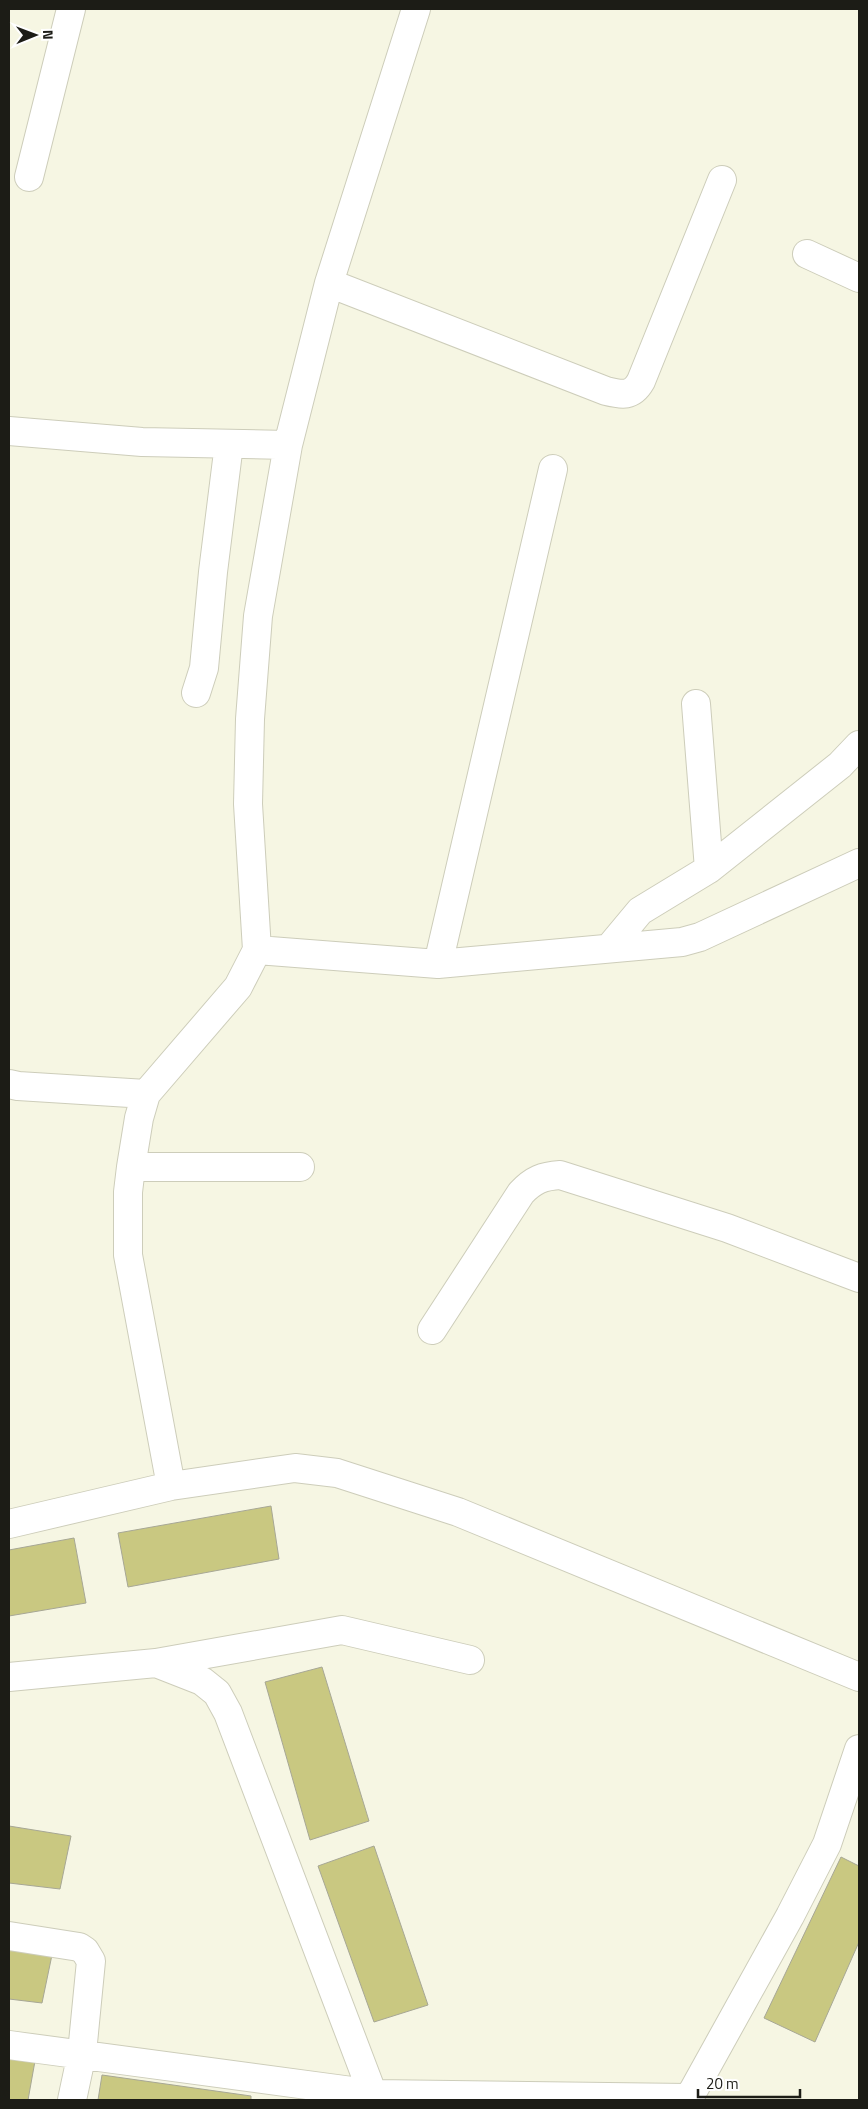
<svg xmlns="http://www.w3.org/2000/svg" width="868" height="2109" viewBox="0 0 868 2109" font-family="'Titillium Web',sans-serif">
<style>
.building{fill:#c9c881;stroke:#a7a795}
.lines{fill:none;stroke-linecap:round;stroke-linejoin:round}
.street-casing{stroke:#cdcdba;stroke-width:30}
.street{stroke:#fff;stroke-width:28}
</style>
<rect width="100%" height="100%" fill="#f6f6e3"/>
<path class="building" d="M271,1506L279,1559L128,1587L118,1533Z
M74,1538L86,1603L9,1616V1550Z
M322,1667L369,1821L310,1840L265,1682Z
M9,1826L71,1836L60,1889L9,1883Z
M374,1846L428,2005L374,2022L318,1866Z
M841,1857L859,1866V1942L815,2042L764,2018Z
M9,1943L53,1950L42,2003L9,1999Z
M9,2057L35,2061L28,2100H9Z
M102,2075L251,2096V2100H98Z"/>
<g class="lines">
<g class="street-casing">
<path id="street" d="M416,9L329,283L288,445L258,616L250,719L248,804L257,950L438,964L682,942L700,937L859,863
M29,177L71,9
M807,254L859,278
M329,283L606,391C622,395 632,397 641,381L722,180
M9,431L142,442L288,445
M196,693L204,668L213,572L229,444
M696,704L709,869
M610,947L640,911L709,869L840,765L859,745
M438,964L553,469
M9,1084L18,1086L146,1094
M131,1167H300
M432,1330L521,1193C533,1180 543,1176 560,1175L727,1228L859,1278
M171,1486L128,1255V1192L131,1167L139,1118L146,1094L238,987L257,950
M9,1524L171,1486L295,1468L337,1473L458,1512L859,1677
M156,1663L342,1630L470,1660
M9,1677L156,1663L202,1681L217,1693L228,1713L375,2100
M9,1936L79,1947L85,1951L91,1961L82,2053L72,2100
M9,2045L374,2094L688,2098
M688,2100L790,1916L827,1844L859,1749"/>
</g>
<use href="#street" class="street"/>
</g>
<rect width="868" height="2109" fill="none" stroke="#1c1c16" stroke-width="20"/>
<g transform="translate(35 35) rotate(89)" stroke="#ffffff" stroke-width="4" paint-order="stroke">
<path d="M0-4L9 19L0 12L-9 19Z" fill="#1c1c16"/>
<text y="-8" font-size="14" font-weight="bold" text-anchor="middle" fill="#1c1c16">N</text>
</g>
<path d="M698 2089v8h102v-8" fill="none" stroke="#1c1c16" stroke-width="2.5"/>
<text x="706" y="2089" font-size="15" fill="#1c1c16" stroke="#ffffff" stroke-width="4" paint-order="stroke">20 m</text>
</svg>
